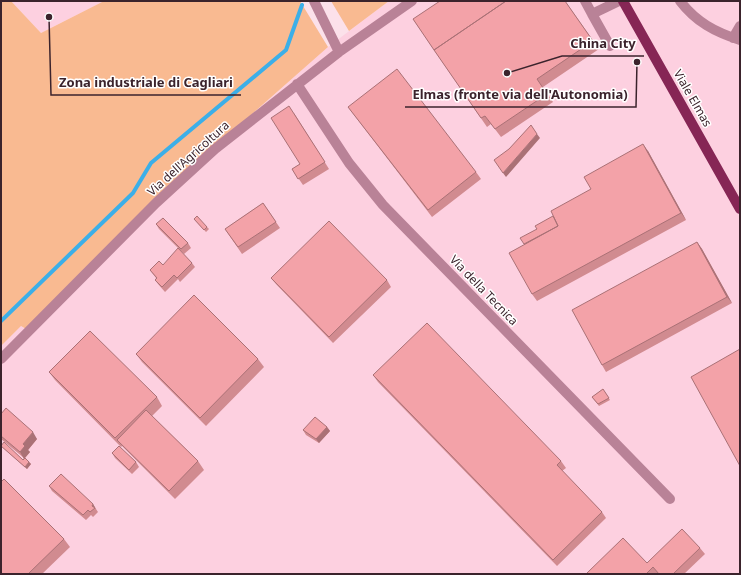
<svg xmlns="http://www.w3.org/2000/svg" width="741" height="575" viewBox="0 0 741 575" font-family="'Noto Sans',sans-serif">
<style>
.built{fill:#fdd0e0}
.green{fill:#f9ba91}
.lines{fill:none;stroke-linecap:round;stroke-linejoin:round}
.stream{stroke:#3cafe8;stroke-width:4}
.minor{stroke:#b98297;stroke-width:10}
.major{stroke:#862655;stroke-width:10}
.wall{fill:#d18b90}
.shaded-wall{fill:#aa7176}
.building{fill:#f3a2a8;stroke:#aa7176}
.labels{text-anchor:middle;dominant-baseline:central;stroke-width:3;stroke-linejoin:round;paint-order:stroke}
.street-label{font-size:12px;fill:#3b232c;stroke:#fff}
.leader{fill:none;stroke:#3b232c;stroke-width:1.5}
.callout-dot{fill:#3b232c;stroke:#fff;stroke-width:1.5}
.callout-label{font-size:13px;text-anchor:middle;font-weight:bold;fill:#3b232c;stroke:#fff;stroke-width:3;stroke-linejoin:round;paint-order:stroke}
</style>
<rect width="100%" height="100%" fill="#fce1ea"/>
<path class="built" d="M11,1H104L41,33Z
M389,1H740V574H1V346L21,326L25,329L140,213L328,47Z"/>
<path class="green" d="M1,1H11L41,33L104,1H300L328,47L140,213L26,329L21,326L1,346Z
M331,1H389L349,31Z"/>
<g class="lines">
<path class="stream" d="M1,321L133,193L151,163L286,50L302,5"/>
<path class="minor" d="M314,1L339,52
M585,1L592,14
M680,1C696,22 715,32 740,40
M733,38L740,26
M610,46L592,14L619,1
M297,84L349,163L383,205L670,499
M1,359L156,203L215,149L339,52L412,1"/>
<path class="major" d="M623,1L740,209"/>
</g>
<path class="wall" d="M565,1L599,49L543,87L553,102L501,137L491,124L487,127L413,19Z
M348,107L476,172L481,179L432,217Z
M294,113L329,169L303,185L292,169L300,164Z
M648,151L686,220L537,301L532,294L524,244L537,229L553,216Z
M263,203L280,228L242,254L225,229Z
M194,219L207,227L209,229L206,232Z
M156,224L188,243L191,248L184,254L159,229Z
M697,242L702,249L732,303L606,372L602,365Z
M192,263L195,267L180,282L178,279L165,292L158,284L155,280L156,278L150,270L163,265Z
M271,278L387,280L391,287L333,343L276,284Z
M136,354L258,359L264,367L206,426L142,362Z
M49,372L157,397L162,406L152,416L198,461L204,470L175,499L122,446L121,447L55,380Z
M373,375L561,461L566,468L562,471L602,512L606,518L557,566L378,382Z
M603,389L610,400L599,406L592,397Z
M1,414L37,439L28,450L30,452L25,458L31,464L27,469L1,446L23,460L24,458L1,439Z
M327,427L330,431L319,443L306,435L303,430Z
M112,453L136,462L139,467L132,474L115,458Z
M49,486L93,504L96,509L98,512L93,517L91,515L86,520L52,491Z
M64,539L70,547L42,574H1Z
M700,548L705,554L684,574H586L647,563Z"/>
<path class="shaded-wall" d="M537,134L540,138L506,177L503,173Z
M643,144L648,151L686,220L681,213Z
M697,242L702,249L732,303L727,297Z
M327,427L330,431L319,443L316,439Z
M33,432L37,439L28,450L30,452L24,459L20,452L23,444Z
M29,462L31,464L27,469L25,467Z
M93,504L96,509L92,506Z"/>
<path class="building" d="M440,1H506L434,50L413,19Z
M506,1H565L593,41L537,79L547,94L495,129L485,116L481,118L434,50Z
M397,69L476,172L428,210L348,107Z
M289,106L325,162L298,179L292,169L300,164L271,118Z
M531,125L537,134L503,173L494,160L509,149Z
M643,144L681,213L532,294L509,253L558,226L551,211L591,189L584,177Z
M263,203L276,222L238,247L225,229Z
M197,216L207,227L204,230L194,219Z
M553,216L558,226L524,244L520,238L537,229L535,226Z
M163,218L188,243L181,249L156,224Z
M329,221L387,280L329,337L271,278Z
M697,242L727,297L602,365L572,310Z
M178,248L192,263L177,278L174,275L162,287L155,280L157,278L150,270L159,261L163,265Z
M194,295L258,359L200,418L136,354Z
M427,323L561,461L557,465L602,512L553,560L373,375Z
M90,331L157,397L115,438L49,372Z
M740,349V466L691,377Z
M603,389L609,398L598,404L592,397Z
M6,408L33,432L23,444L25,446L20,452L1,436V414Z
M146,410L198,461L169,491L117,440Z
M315,417L327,427L316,439L303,430Z
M4,442L23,460L25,458L29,462L25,467L1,446Z
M119,446L136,462L129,470L112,453Z
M61,474L93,504L92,506L95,508L90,512L88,510L83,515L49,486Z
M4,479L64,539L28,574H1V482Z
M682,529L700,548L673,574H659L653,567L646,574H586L623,538L647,563Z"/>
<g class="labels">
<g class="street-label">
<text transform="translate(693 98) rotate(60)">Viale Elmas</text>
<text transform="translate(188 158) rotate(-42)">Via dell'Agricoltura</text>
<text transform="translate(484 290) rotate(46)">Via della Tecnica</text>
</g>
</g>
<path class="leader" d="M507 73L562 56H644M49 17L51 95H241M637 62L636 107H405"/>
<g class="callout-dot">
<circle cx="507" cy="73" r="4"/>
<circle cx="49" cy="17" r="4"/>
<circle cx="637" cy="62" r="4"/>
</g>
<g class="callout-label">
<text x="603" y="48">China City</text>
<text x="146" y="87">Zona industriale di Cagliari</text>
<text x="520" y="99">Elmas (fronte via dell'Autonomia)</text>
</g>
<rect width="741" height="575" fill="none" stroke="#3b232c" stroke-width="4"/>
</svg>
